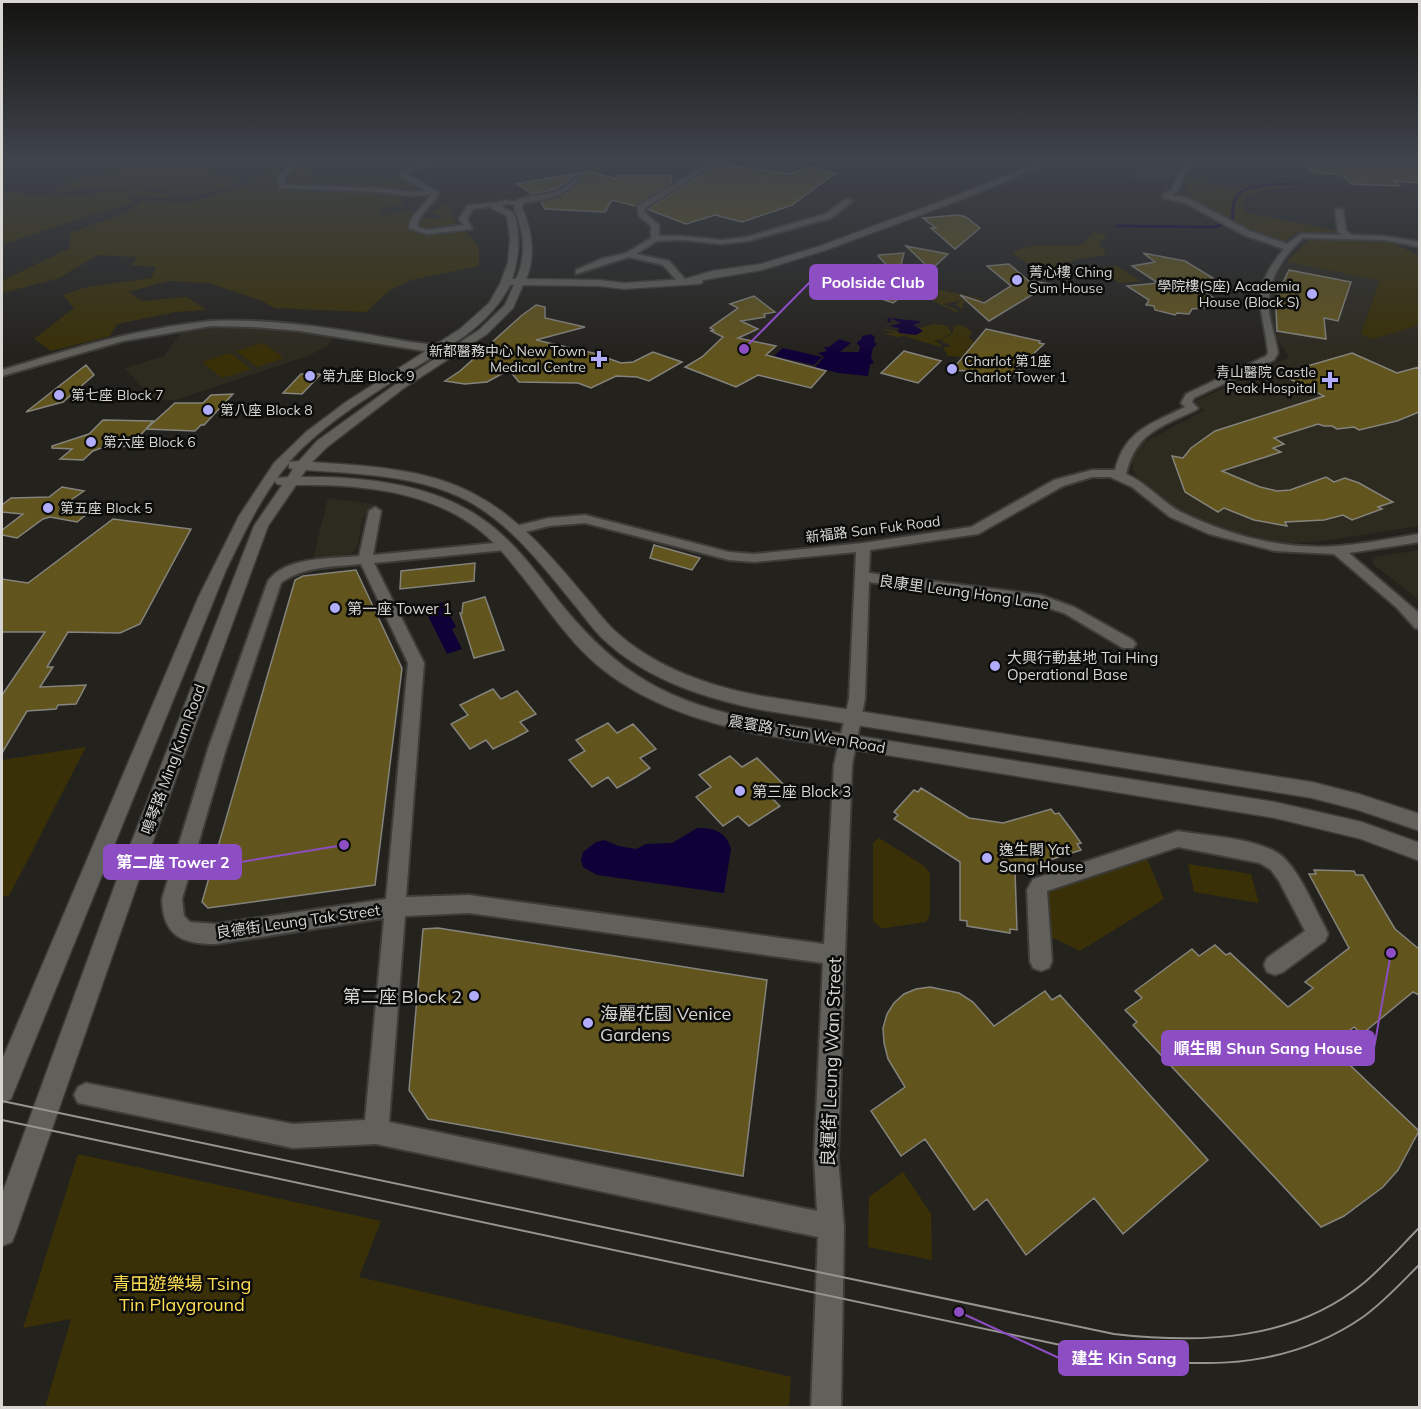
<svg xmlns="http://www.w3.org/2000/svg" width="1421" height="1409" viewBox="0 0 1421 1409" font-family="Mulish,'Noto Sans TC',sans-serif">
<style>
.built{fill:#2d2a1f}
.green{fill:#393008}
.water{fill:#100038}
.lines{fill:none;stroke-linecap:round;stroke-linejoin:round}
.stream{stroke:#100038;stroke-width:3}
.building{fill:#61541d;stroke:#84837d;stroke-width:1.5}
.street-casing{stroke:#3d3c39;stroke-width:4}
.secondary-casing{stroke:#3d3c39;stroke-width:3}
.street{fill:#61605a;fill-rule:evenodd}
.secondary{fill:#61605a;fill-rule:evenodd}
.tram{stroke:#959490;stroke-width:2}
.poi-dot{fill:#b1adfa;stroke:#0c0c0a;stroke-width:2}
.labels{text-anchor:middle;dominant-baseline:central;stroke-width:5;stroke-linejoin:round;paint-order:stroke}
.far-poi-label{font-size:14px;fill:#d7d6d3;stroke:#0c0c0a;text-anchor:start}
.far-street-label{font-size:14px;fill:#d7d6d3;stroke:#0c0c0a}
.street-label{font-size:15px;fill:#d7d6d3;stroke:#0c0c0a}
.poi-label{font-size:15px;fill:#d7d6d3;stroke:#0c0c0a;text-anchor:start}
.near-poi-label{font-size:18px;fill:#d7d6d3;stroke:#0c0c0a;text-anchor:end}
.near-street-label{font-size:18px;fill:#d7d6d3;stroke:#0c0c0a}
.near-park-label{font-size:18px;fill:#ffde54;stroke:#0c0c0a}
.leader{fill:none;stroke:#8d4ec3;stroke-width:2}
.callout-dot{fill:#8d4ec3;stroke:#0c0c0a;stroke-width:2}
.callout{fill:#8d4ec3;stroke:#8d4ec3;stroke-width:2}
.callout-label{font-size:16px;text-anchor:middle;font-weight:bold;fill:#fff}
</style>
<rect width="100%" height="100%" fill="#24221d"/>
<path class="built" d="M1140,162L1176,166L1171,182H1166L1165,184L1131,179Z
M1309,240L1419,256V526L1316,542L1286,543L1253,539L1237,536L1178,513L1140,482L1135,475L1131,460L1135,447L1205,410L1192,403L1289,357L1273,333L1269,297L1273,282L1281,268Z
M240,325L335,337L327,346L308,356L175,400L153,399L125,368L164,356L183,330Z
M328,498L374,504L363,518L357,548L348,556L313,559Z
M1419,550H1420L1419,600L1374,565L1372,557Z"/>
<path class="green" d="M94,158H251L243,163L204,168L242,180C224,189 206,195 186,194C170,194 161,186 144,188L148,192L172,194L166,197H127L134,200L129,205L106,210L2,245V192L54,197L84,196L107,191L121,194L132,190L82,188L48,195L75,179L122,168L132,162Z
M253,158H308L302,162L301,168L334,162L309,170L318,182L391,181L426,184L421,187H402L400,194L403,206L379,208L382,216L408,210L427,218L446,219L431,212L447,203L456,222L479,246V266L411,280L389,291L366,312L275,308L260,300L209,283L169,281L128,292L142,301L187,297L206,310L175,312L117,324L110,336L51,351L34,339L74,308L63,295L87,287L151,278L156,267L131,265L137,257L98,255L57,279L2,293V281L70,248V233L128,212L143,201L188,203L248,185L254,176L272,172L277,168L247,172L244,166L279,165L284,159Z
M1188,179C1203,182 1221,189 1236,188C1259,187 1284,171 1306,187C1292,187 1250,186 1244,202C1243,205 1244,209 1244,212L1337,231V234H1295L1283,242C1249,230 1207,216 1185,187Z
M1094,232L1107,235L1099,244L1105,251V255L1078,259L1048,269L1028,264L1012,253C1029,241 1061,247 1082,245Z
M1309,240L1389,241L1419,256V325L1372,339L1361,334L1380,280L1287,262Z
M1117,266L1140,281L1119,283L1096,268Z
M918,287H927L983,299L976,303V299L962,296L961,299L967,301L962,304L964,307L961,309L956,304L960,302L958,301L943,304L959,311L956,312L915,292L914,288Z
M934,324L949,326L947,328L951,330V333L943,339L934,341L941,344V347L907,337L909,335L897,337L883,333H897L882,330C896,327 907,338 922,332L920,328Z
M962,325L972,332L969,338L982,348L969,346V357L948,356L943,348L951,346L941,341L953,333V326Z
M263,343L284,358L257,367L236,351Z
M230,353L251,369L222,378L202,362Z
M86,747L9,896H2V760Z
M879,838L923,865L930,873V914L926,922L886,928H881L873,921V843Z
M1147,859L1164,899L1080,951L1051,937L1047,892Z
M1188,864L1251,874L1259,903L1194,892Z
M78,1154L381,1221L359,1277L791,1377L789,1407H45L71,1319L23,1328Z
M903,1172L931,1214L932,1260L868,1247L869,1197Z"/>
<path class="water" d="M888,318L919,321L921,322L913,325L923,331L916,335L899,333L897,330L901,329L890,326L901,323L892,319L889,320L892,323L887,321Z
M871,334L875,337L874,342L877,344L873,348L871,358L874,363L870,364L868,376L838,373L815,367L824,357L818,353L827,351L824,347H829L839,339L851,343L840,352H859L860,346L857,344L858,341L861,340L862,336Z
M783,348L822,357L814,365L774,356Z
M443,602L456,627L452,629L462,649L447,654L424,608Z
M697,828C713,827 727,832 731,849L724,893L597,875L583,867L581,860L583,852L596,842L604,840L619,846L636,849L646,844L672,843Z"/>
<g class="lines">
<path class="stream" d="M1117,226L1215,227L1232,221C1233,214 1232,203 1236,197C1247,182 1285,184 1301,184"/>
</g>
<path class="building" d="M1298,158H1372L1395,164L1419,163V183L1394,181L1400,186L1351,184L1341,174L1315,173Z
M719,164L790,174L811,167L835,173L792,205L742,222L715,215L686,224L647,209Z
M589,171L616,179L617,176H671V183L635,206L612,200L605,212L545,209L541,202L569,192L582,179L580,176L573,175L566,183L552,190L532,194L517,184Z
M958,215L966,217L980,228L955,249L931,228H936L923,218Z
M906,246L948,254L934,267H928Z
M904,253L898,277L878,256L879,255Z
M1143,253L1185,261L1226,286L1199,288L1226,306L1192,309L1189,314L1177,313L1175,315L1155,310L1154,306L1146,305L1149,300L1127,286L1158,283L1132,266L1155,262Z
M1009,264L1028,280L1050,284L989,321L960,295L984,303L1011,286L987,266Z
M1289,270L1351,282L1338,321L1324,318L1326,339L1277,331L1276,308L1271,307Z
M881,286L899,287L911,289L893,303L879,298Z
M754,296L775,312L764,314L765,317L741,321L758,329L738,338L776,346L766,355L826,371L811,388L758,375L736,387L685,367L702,357L723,337L711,331L714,330L710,328L738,308L730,304Z
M536,305L545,307V318L585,327L536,340L593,353L621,363L633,362L653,352L682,362L649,381L637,377L616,376L591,388L578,383L519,382L509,370L487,382L465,384L445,381L460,371L521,316Z
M986,329L1040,341L1039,343L1044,344L1020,366L1022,367L1010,380L1004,382L967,371L952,370Z
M904,351L941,361L918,383L881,373Z
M1352,353L1397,373L1419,367V412L1397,421L1359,430L1354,427L1337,429L1332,426H1324L1318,424L1274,438L1284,444L1273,448L1281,452L1222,471L1260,487L1277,491L1290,490L1326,477L1334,482L1345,478L1359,483L1393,502L1378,507L1382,509L1352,520L1343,515L1324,520L1285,522L1287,526L1254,520L1224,508L1218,512L1185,492L1172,456L1183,458L1191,448L1215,431L1324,396L1280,374Z
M86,365L94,375L63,402L26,412Z
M301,374H321L302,394L283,393Z
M233,394L204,425H201L195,431L146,429L175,403H203L211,395Z
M103,420L153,421L131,446L101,448L93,451L83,460L60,459L72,449L52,448V446L89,434Z
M62,487L84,491L68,502L96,507L77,522L50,517L43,519L17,538L2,535V530L23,514L2,512V505L11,498L49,497Z
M113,519L191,529L140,624L120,633L68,632L47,667H53L40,687L86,685L76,704L58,705L56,709L27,711L2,753V695L45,632H2V579L28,583Z
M654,545L700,558L692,570L650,558Z
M475,563L474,581L400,589L401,571Z
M356,570L402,668L375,885L208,908L202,902L295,580L303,576Z
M485,597L504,650L474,658L460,613H462L463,603Z
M493,689L501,699L517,691L536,714L520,722L528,731L513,739L493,749L486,740L470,749L451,724L468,715L460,705Z
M608,723L617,733L633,724L656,749L640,758L650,768L636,777L617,788L608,777L592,787L569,760L585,751L576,740Z
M730,756L742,767L757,758L784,785L769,795L780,806L749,826L738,816L723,826L696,797L711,787L699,775Z
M921,788L969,818L990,821L1003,823L1051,809L1055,814L1059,813L1074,833L1081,843L1077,844L1081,850L1015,871L1017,930L1010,929V933L967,926V921L960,920V862L894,819L898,815L894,812L914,790L918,792Z
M1314,870L1354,871L1356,875H1363L1395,929L1419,949V995L1413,992L1362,1034L1354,1027L1330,1046L1419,1131L1398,1170L1383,1187L1344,1216L1321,1227L1133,1025L1137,1022L1125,1010L1142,998L1135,991L1192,949L1199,956L1215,945L1226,955L1230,953L1288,1007L1313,988L1305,982L1349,948L1309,874H1316Z
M438,928L767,980L743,1176L428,1119L409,1090L423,929Z
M930,987L959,993L973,1002L994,1026L1045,991L1052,1000L1060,995L1208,1160L1123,1234L1094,1198L1026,1255L987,1199L974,1210L925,1139L901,1156L871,1111L905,1087L888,1059L884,1043L883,1028L887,1014L894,1003L904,994L916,989Z"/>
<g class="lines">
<g class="street-casing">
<path id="street" d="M294,158H300L284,178L285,185L379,188L412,192L426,191L399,175L406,167L432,164L445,158H453C437,170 415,165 406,173L439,193C433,205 418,214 417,227L427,230L464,225L459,219L468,205L495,203L499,205L473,209L467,219L472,229L427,234L409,228C411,213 424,207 431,194L412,196L379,192L280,188L278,178Z
M717,158H724L644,209L645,213L659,225V236H682L722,240L747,237L825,214L846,199L853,201L831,218L748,241L722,244L682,240L657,241L636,254L669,261L685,279V283H679L663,265L629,257L576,274V270L601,259L626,253L651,238V226L639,216L637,206Z
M1192,158H1199L1186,170L1178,191L1172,195L1190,199L1250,231L1287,244L1301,234L1341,235L1338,232L1335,210L1339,208L1343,210L1346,231L1352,235L1384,236L1420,242V247L1384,240L1303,238C1282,257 1265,283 1269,312C1271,326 1276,339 1278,353L1274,360L1194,398L1192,402L1198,408L1196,410C1161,427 1136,432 1126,474C1148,483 1162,503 1183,513C1231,536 1284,550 1338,546C1365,544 1392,538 1420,534V542L1349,553L1420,614V629L1415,628L1396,607L1334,554L1275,551L1209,534L1170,517L1132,487L1110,477H1092L1063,486L978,534L870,550L869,573L1041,595L1074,607L1133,640L1136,644L1133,648H1123L1064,613L1039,605L869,582L865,699L852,765L845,955L838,1158L844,1227L841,1408H811L818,1237L376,1144L293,1148L78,1103L74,1095L78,1087L86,1083L293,1124L365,1120L384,918L216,944C182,944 163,936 162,899L208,749L268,581C286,556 331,559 359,556L369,511L375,507L381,511L373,555L505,542L512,546L505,550L374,563L424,663L406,897L469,895L824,944L834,765L849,699L856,552L754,562L729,560L585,523L549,526L517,534L510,530L512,527L549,518L585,515L729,552L754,554L863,543L971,527L1054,480L1092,470H1115C1125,430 1151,424 1185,407L1181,403L1186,394L1266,356L1268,353C1263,304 1247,294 1284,249L1244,235L1185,203L1163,198V194L1171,190L1181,168ZM361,564L408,663L386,899L216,924L190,922L184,916L182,899L226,749L281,583C303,566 334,567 361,564ZM469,913L823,963L814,1158L817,1211L389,1122L405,916Z
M575,177L580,178C565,199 541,200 517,204L513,202C535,190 556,201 575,177Z
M211,321C277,318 345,330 410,342C423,344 445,344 455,352L450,355L300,331L255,327L211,326L123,341L2,376V370C70,349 139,328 211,321Z
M1178,831C1206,836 1265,838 1285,859C1301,875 1314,907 1325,927L1328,934L1325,941L1283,972L1275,975L1267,972L1264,965L1267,958L1305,931L1279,881L1271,870L1260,863L1178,847L1047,891L1052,961L1049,968L1041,971L1033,968L1030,961L1027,890L1033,879Z"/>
</g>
<g class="secondary-casing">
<path id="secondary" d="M1050,158H1060L966,198L826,250L762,270L703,280L702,283L699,284L624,289L600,286L523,285L513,308L487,334L404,388L327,447L312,462C367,466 427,468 476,495C519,518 551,556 582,593C593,605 603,620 615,631C656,668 708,686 762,696L1312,782L1359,794L1420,814V831L1358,810L1312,798L762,710C704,698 646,680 602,638C592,628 583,615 573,603C542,565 510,523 466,500C417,475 359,474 306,470L301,477C361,476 431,483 481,518C514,540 538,575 562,605C619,675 669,702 757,720L1275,802L1362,822L1420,843V861L1361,839L1275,818L757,734C699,721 642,703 596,664C567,639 546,606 522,576C507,557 492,538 471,524C422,490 355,484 296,485L268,526L138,882L16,1232L12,1242L2,1246V1194L116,882L254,526L282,485L277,484L275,481L277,478L288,477L293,469L289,468V463C262,494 244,533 226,570L11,1099L2,1103V1060L198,598L239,516L274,463L306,432L346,402L460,329L489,303L500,284L508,262L510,239L507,216L491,208V204L505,200L524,203L522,208C532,230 536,256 526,279L600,280L624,283L685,279L712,271L761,264L820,246L960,194ZM506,204L515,205L514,208C524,230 527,256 516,279H512C519,259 521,234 514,213L501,206ZM510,285H514L505,305L479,330L396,384L317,441L299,461L289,462C322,425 365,399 406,373C445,349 489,327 510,285Z"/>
</g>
<use href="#street" class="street"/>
<use href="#secondary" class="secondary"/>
<path class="tram" d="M2,1101L1114,1334C1202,1344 1294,1341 1365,1282C1385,1265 1402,1245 1420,1227
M2,1120L1084,1350C1180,1368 1278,1376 1363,1317C1384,1302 1402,1282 1420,1264"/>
</g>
<linearGradient id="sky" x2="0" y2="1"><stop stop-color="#141310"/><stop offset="0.45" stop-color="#3f444c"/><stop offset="1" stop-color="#3f444c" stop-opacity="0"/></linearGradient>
<rect width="1421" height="355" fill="url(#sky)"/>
<g class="poi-dot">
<circle cx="1017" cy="280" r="6"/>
<circle cx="1312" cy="294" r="6"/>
<path d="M596 350h6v6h6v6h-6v6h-6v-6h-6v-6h6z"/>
<circle cx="952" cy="369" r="6"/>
<circle cx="310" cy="376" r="6"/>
<path d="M1327 371h6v6h6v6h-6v6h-6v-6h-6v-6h6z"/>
<circle cx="59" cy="395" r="6"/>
<circle cx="208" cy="410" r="6"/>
<circle cx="91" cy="442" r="6"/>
<circle cx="48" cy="508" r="6"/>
<circle cx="335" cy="608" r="6"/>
<circle cx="995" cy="666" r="6"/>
<circle cx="740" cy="791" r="6"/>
<circle cx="987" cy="858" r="6"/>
<circle cx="474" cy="996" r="6"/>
<circle cx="588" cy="1023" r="6"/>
</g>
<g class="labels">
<g class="far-poi-label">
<text x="1029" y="272">菁心樓 Ching<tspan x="1029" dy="16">Sum House</tspan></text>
<text x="1300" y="286" text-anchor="end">學院樓(S座) Academia<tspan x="1300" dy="16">House (Block S)</tspan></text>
<text x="586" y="351" text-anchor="end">新都醫務中心 New Town<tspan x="586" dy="16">Medical Centre</tspan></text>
<text x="964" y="361">Charlot 第1座<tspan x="964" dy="16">Charlot Tower 1</tspan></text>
<text x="1316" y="372" text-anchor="end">青山醫院 Castle<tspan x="1316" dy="16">Peak Hospital</tspan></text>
<text x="322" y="376">第九座 Block 9</text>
<text x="71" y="395">第七座 Block 7</text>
<text x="220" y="410">第八座 Block 8</text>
<text x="103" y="442">第六座 Block 6</text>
<text x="60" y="508">第五座 Block 5</text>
</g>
<g class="far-street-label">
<text transform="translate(873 529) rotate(-7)">新福路 San Fuk Road</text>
</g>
<g class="street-label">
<text transform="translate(964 592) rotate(8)">良康里 Leung Hong Lane</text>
<text transform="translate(807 734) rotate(10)">震寰路 Tsun Wen Road</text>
<text transform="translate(173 759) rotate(-70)">鳴琴路 Ming Kum Road</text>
<text transform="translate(298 921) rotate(-8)">良德街 Leung Tak Street</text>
</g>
<g class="poi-label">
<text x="347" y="608">第一座 Tower 1</text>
<text x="1007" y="657">大興行動基地 Tai Hing<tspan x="1007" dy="17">Operational Base</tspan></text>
<text x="752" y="791">第三座 Block 3</text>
<text x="999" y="849">逸生閣 Yat<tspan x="999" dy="17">Sang House</tspan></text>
</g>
<g class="near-poi-label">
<text x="462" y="996">第二座 Block 2</text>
<text x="600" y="1013" text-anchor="start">海麗花園 Venice<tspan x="600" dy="21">Gardens</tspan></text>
</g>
<g class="near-street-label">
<text transform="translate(831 1062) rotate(-88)">良運街 Leung Wan Street</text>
</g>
<g class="near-park-label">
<text x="182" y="1283">青田遊樂場 Tsing<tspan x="182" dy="21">Tin Playground</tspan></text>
</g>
</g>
<path class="leader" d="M744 349L810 282M344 845L241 862M1391 953L1374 1048M959 1312L1059 1358"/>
<g class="callout-dot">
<circle cx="744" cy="349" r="6"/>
<circle cx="344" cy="845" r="6"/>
<circle cx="1391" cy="953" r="6"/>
<circle cx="959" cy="1312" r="6"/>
</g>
<g class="callout">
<rect x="810" y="265" width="127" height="34" rx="6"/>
<rect x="104" y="845" width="137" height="34" rx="6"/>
<rect x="1162" y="1031" width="212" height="34" rx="6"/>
<rect x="1059" y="1341" width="129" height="34" rx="6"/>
</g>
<g class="callout-label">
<text x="873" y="288">Poolside Club</text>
<text x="173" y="868">第二座 Tower 2</text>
<text x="1268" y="1054">順生閣 Shun Sang House</text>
<text x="1124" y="1364">建生 Kin Sang</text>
</g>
<rect width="1421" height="1409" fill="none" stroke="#d7d6d3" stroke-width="6"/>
</svg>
